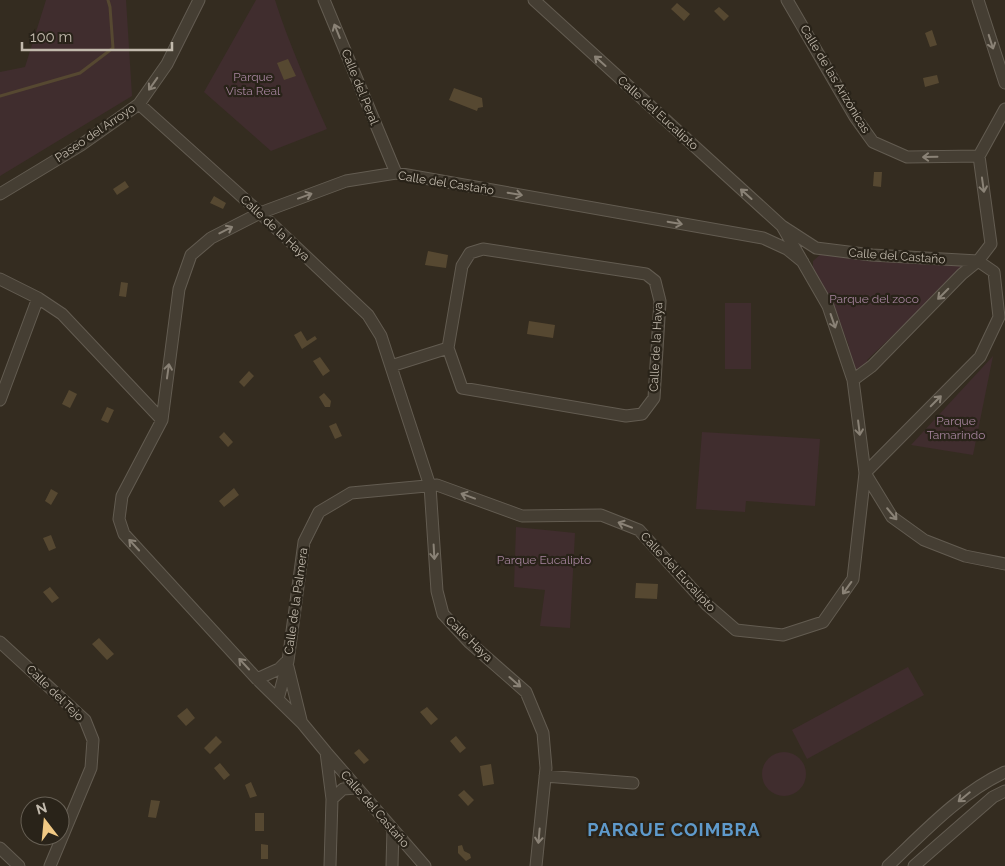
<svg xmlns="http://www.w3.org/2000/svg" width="1005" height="866" viewBox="0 0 1005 866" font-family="Raleway,sans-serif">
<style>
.green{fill:#402d2e}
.water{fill:#564831}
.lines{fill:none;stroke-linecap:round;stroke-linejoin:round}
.stream{stroke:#564831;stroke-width:3}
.minor-casing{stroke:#635c51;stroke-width:13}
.minor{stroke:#453e33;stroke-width:11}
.oneway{stroke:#8a8276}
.labels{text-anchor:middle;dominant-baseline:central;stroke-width:4.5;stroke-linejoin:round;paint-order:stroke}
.park-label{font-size:12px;fill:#a6859e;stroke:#292319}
.street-label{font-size:12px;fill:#c2baad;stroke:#292319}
.district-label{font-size:18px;font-weight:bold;letter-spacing:1px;fill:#5f9acb;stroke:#292319}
</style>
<rect width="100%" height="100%" fill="#342c20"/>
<path class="green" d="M46,0H126L132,96L0,176V72L25,67Z
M256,0H275C289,44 308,86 327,129L271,151L204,92Z
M821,254L962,265L963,269L867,360L870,364L859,371L856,370L850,353L847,354L845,347L849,346L831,300L813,274V261Z
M725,303H751V369H725Z
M993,356L973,455L911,445Z
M702,432L820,439L815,506L746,501L745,512L696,509Z
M516,527L575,533L570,628L540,626L545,590L514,587Z
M908,667L924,695L807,759L792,730Z
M762 774a22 22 0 1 1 44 0a22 22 0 1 1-44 0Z"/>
<path class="water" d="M677,3L690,14L684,21L671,9Z
M719,7L729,16L724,21L714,11Z
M932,30L937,45L930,47L925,33Z
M288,59L296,76L284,80L277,63Z
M937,75L939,83L925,87L923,78Z
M454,88L482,98L483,107L478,108L477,111L449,100Z
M874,172H882L881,187L873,186Z
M125,181L129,187L117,195L113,189Z
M214,196L226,203L223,209L210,203Z
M428,251L448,255L446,268L425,265Z
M121,282L128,283L126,297L119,296Z
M529,321L555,325L553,338L527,334Z
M301,331L307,341L315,336L317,339L302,349L294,335Z
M320,357L330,371L323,376L313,361Z
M249,371L254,376L244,387L239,382Z
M69,390L77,394L70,408L62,404Z
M324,393L331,401L330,407H325L319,397Z
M107,407L114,410L108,423L101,420Z
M336,423L342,436L335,439L329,426Z
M224,432L233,442L228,447L219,437Z
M234,488L239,495L224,507L219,501Z
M51,489L58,493L51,505L45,501Z
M51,535L56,548L49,551L43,538Z
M636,583L658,584L657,599L635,598Z
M50,587L59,598L52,603L43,592Z
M99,638L114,654L107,660L92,644Z
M427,707L438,719L431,725L420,712Z
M187,708L195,718L186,726L177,716Z
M216,736L222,742L210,754L204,748Z
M456,736L466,748L460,753L450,741Z
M359,749L369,760L364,764L354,753Z
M220,763L230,775L224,780L214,768Z
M491,764L494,784L483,786L480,766Z
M251,782L257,796L250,798L245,785Z
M464,790L474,800L468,806L458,795Z
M151,800L160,801L156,818L148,817Z
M255,813H264V831H255Z
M261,844L268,845V859H261Z
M462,845L464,851L470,854L471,858L466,861L458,853V846Z"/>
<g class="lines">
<path class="stream" d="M0,96L80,73L113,48L110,7L108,0"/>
<g class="minor-casing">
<path id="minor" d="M324,0L396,173
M534,0L782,226L816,248L872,255L978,261
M787,0L855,117L873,142L907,157L979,156
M978,0L1005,83
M139,104L260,213L368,315L381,336L430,486L437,591L443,614L469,642L526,692L543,733L546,768L536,866
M0,194L81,145L139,104L167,64L199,0
M978,261L994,272L999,317L980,357L865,473L892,517L924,540L965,556L1005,564
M0,279L38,298L62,314L162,420
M391,366L448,348L462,266L470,253L483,249L646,274L655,281L660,301L654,398L642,414L626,416L462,388L448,348
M853,380L872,366L962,274L978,261L991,244L979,156L1005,109
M0,400L38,298
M0,642L85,720L93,740L91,768L50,866
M288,667L301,720
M257,679L279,669L286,662
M278,699L288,661L304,542L319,512L351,493L437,485L522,516L601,515L639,530L706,604L736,630L783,635L823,622L853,579L865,473L853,380L828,306L782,226
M326,752L425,866
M545,776L633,783
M332,799L343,789L357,788
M0,848L19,866
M330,866L332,799L326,752L302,723L257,679L124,534L119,519L122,496L162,420L179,289L191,255L211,238L260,213L346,181L396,173L763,238L787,249L803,262
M392,866L393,829
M888,866C924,832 960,793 1005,772
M914,866L993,797L1005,791"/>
</g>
<use href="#minor" class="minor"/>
</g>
<defs><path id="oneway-shaft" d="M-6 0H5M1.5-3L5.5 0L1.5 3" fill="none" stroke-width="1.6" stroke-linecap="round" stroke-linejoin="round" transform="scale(1.25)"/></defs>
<g class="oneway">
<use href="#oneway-shaft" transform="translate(337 31) rotate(-112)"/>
<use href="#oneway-shaft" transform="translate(991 42) rotate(72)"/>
<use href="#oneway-shaft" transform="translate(600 61) rotate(-138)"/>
<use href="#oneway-shaft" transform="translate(153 84) rotate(125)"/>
<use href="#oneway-shaft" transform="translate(930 157) rotate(179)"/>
<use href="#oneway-shaft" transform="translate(983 185) rotate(82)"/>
<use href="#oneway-shaft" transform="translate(515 194) rotate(10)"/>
<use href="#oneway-shaft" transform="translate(746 194) rotate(-138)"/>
<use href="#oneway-shaft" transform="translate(305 196) rotate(-20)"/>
<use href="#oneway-shaft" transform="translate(675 223) rotate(10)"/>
<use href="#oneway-shaft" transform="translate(226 230) rotate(-27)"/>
<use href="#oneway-shaft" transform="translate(943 294) rotate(135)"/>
<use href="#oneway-shaft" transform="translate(833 321) rotate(71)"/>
<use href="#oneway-shaft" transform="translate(168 371) rotate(-82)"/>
<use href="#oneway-shaft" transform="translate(936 401) rotate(-45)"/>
<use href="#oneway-shaft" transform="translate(859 428) rotate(83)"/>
<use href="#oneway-shaft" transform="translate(468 496) rotate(-160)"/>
<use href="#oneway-shaft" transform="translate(892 514) rotate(50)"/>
<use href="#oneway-shaft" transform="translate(625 525) rotate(-159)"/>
<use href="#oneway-shaft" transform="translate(134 545) rotate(-133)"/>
<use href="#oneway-shaft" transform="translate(434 552) rotate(87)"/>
<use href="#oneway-shaft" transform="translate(847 588) rotate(126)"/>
<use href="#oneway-shaft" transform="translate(244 664) rotate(-133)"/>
<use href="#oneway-shaft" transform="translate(515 682) rotate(41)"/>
<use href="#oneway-shaft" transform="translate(964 797) rotate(141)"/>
<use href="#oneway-shaft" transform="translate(539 836) rotate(95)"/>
</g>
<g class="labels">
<g class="park-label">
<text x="253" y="77">Parque<tspan x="253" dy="14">Vista Real</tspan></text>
<text x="874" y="299">Parque del zoco</text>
<text x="956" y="421">Parque<tspan x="956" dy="14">Tamarindo</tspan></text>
<text x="544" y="560">Parque Eucalipto</text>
</g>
<g class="street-label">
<text transform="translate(835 79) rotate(59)">Calle de las Arizónicas</text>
<text transform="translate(360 87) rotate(68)">Calle del Peral</text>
<text transform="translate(658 113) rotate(42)">Calle del Eucalipto</text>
<text transform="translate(95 133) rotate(-34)">Paseo del Arroyo</text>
<text transform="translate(446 183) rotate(9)">Calle del Castaño</text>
<text transform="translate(275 228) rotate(43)">Calle de la Haya</text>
<text transform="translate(897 256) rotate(4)">Calle del Castaño</text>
<text transform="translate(656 347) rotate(-87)">Calle de la Haya</text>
<text transform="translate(678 572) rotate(47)">Calle del Eucalipto</text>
<text transform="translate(296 601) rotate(-82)">Calle de la Palmera</text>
<text transform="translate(469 639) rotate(44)">Calle Haya</text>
<text transform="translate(55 693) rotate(44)">Calle del Tejo</text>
<text transform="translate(375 809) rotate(49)">Calle del Castaño</text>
</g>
<g class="district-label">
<text x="674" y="829">PARQUE COIMBRA</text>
</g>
</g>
<g transform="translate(45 821) rotate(344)"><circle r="24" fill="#292319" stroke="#665f54"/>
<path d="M0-4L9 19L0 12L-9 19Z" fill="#f1c984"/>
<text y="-8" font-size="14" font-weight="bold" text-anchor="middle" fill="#c2baad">N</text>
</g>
<path d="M22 42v8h150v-8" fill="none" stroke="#c2baad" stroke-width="2.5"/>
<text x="30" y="42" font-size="15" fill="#c2baad" stroke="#292319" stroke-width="4" paint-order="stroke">100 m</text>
</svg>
